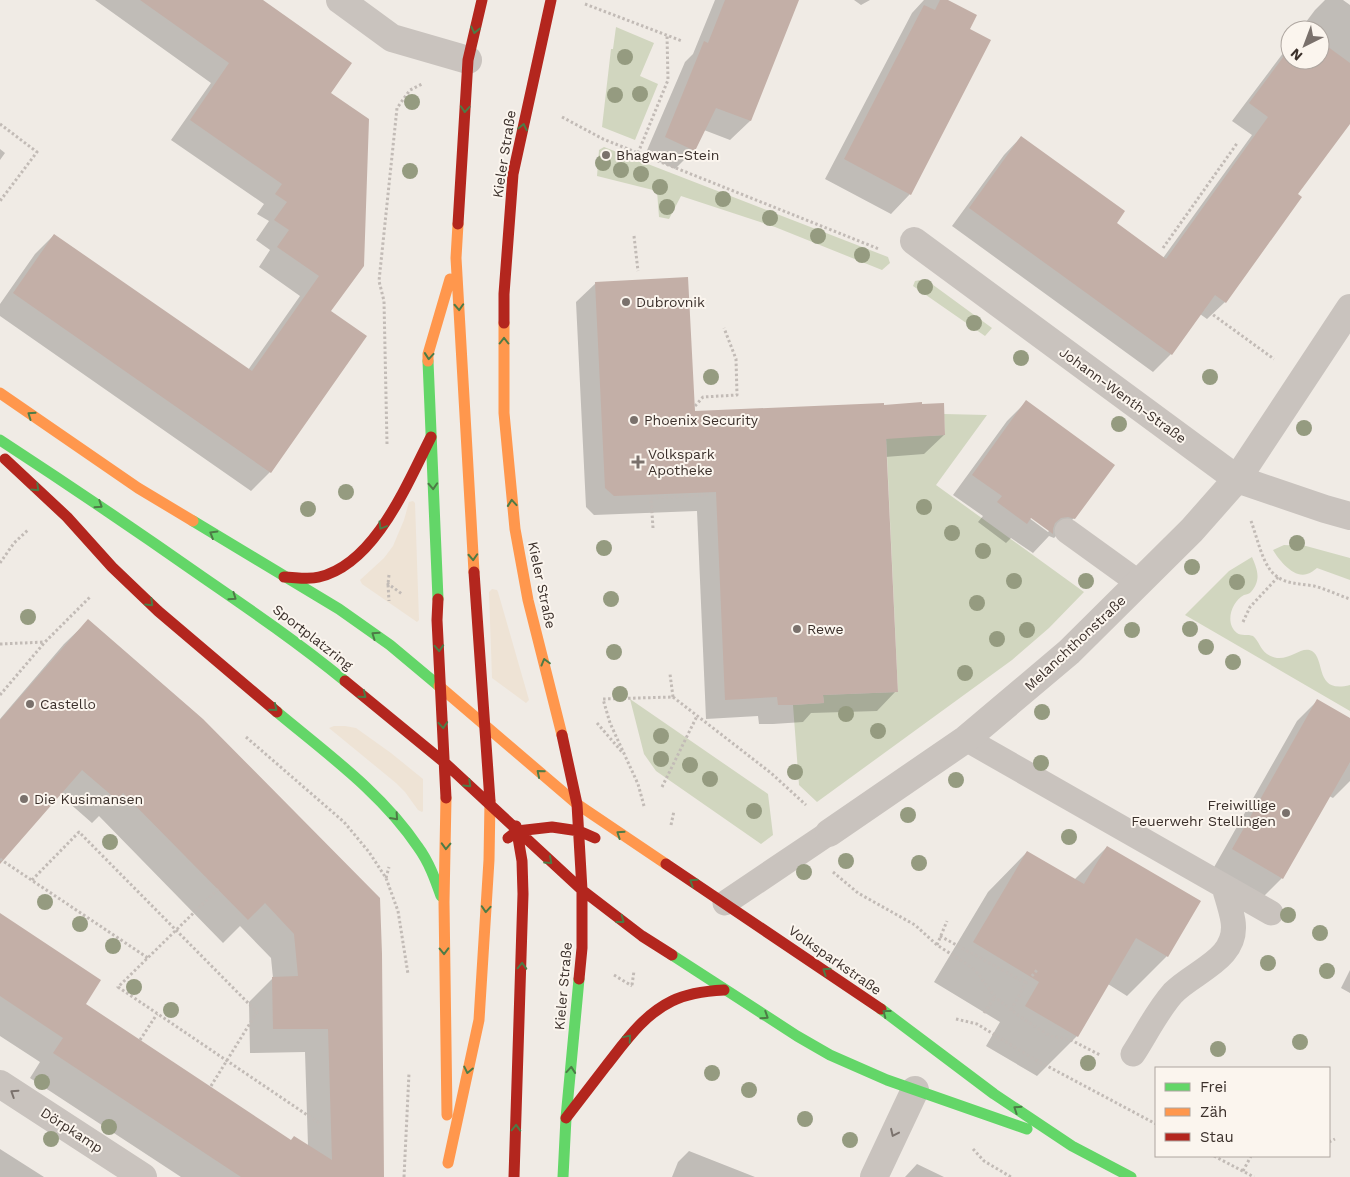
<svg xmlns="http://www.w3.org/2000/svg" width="1350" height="1177" viewBox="0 0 1350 1177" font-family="'Work Sans',sans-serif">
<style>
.green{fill:#d1d6bf}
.plaza{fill:#eee3d5}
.shadow{fill:#0003;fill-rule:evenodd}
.building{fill:#c3afa7}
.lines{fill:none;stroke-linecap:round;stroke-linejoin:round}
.path{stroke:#c2bbb6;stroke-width:3;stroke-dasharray:2.5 2.5;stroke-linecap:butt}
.lane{stroke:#c9c3be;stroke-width:25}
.street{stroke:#c9c3be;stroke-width:28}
.fast{stroke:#63d668;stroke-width:11}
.slow{stroke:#ff974d;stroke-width:11}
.jam{stroke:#b3261e;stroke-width:11}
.tree{fill:#959b80}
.oneway{stroke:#4d7b46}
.oneway2{stroke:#7b726d}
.poi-dot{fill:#7a716c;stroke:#fbf5ee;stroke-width:2}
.labels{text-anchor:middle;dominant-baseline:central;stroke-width:4;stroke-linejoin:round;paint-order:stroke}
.street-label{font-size:14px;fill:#3b302b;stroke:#fbf5ee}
.poi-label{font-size:14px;fill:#3b302b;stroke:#fbf5ee;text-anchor:start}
</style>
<rect width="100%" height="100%" fill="#f0ebe5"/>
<path class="green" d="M616,27L654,43L640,76L658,84L635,140L602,127L611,49H613Z
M604,147L888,257L890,263L882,270L775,227L681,196L669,219L659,217L657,191L597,176L599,150Z
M925,279L992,328L985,336L913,286L915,281Z
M944,414L987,415L936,485L1084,592L1049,628L1012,660L817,802L799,785L793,705L824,703L823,695L898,692L886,435L929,416L930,436L945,435Z
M1284,545L1306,546L1350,558V580L1317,568C1314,570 1311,573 1307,574C1294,579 1278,559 1273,550Z
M1252,557C1258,571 1261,580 1251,592C1249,594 1247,594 1244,595C1232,601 1224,623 1237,633C1241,636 1248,634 1253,636C1259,641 1260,649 1267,654C1286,667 1300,644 1312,651C1326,660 1314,694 1350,685V711L1185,615L1229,571Z
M630,699L768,794L773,835L761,844L656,771L644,754Z"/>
<path class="plaza" d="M413,501L415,503L419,620L417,622L362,584L360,580L384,558L393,546L404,520L409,502Z
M492,589L497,590L498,592L529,700L526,703L492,678L489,592Z
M334,726H345L356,728L391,753L423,779V811L422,812L418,810L405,792L396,783L329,728Z"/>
<path class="shadow" d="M95,0H262L329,93L330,312L270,472L251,491L0,316V304L35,254L54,235L248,370L300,296L259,267L270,250L256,240L269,221L257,214L264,204L171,140L211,83Z
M715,0H798L750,121L730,140L704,130L694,150L675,169L645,155L685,62L693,54Z
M854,0H870L861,5Z
M924,0H945L968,29L910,194L891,214L825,179L912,13Z
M1325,0H1343L1350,5V122L1296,194L1225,302L1207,319L1200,314L1171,354L1153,372L952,226L1004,155L1021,137L1115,224L1163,258L1252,135L1232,121L1290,44V60H1320V30H1300L1315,10Z
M0,149L5,153L0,160Z
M596,283L694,412L883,407L944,435L924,454L885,457L896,691L877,711L811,713L803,722L773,724H759L758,716L706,719L697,511L594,515L586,507L576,302Z
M1027,401L1074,518L1054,538L1049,536L1033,553L1011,538L1006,543L978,522L983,516L953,495L1007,421ZM1027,513L1050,530L1048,532L1025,515Z
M88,621L378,898L383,1177H181L30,1078L40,1062L0,1036V917L84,1004L290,1141L308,1146L305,1052L250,1053L249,1002L273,978L271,958L240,926L223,943L99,816L92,823L59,794L0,860V719L64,644Z
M1317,701L1350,719V781L1333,798L1329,796L1282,878L1262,898L1213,869L1297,721Z
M1107,847L1167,956L1127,996L1108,984L1077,1036L1037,1076L986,1046L1000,1022L934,982L988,892L1027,852L1074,880Z
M1350,970V993L1341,988Z
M0,1149L44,1177H0Z
M689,1151L755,1177H672L678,1162Z
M917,1164L944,1177H905Z"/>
<path class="building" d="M140,0H263L352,63L331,93L369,119L364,266L331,311L367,336L271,473L13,293L54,234L252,371L319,276L277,247L289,230L274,220L287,202L275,194L282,184L190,120L229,63Z
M725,0H799L751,121L716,108L695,151L665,137L704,41L708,43Z
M940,0H948L977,15L970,29L991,40L911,195L844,159L924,5L935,10Z
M1320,41L1350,63V124L1298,194L1302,197L1226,303L1215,295L1172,355L969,208L1021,136L1125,211L1117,223L1166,259L1268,117L1249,103L1290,48V60H1320Z
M688,277L695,411L884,403V405L922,402V404L944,403L945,435L886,439L898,692L823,695L824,703L793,705H778L777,697L725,700L716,492L614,496L605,488L595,282Z
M1026,400L1115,465L1075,519L1068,517L1061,518L1055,523L1053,529V534L1031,518L1027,524L997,502L1002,496L972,475Z
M88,619L203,719L380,898L382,954L384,1177H241L53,1053L63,1038L0,996V913L101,980L86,1004L291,1140L294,1136L332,1160L328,1029H273L272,977L298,976L294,934L265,903L248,920L123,793L117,800L82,770L0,864V720Z
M1317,699L1350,718V762L1283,879L1232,849Z
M1107,846L1201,901L1168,957L1136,938L1078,1037L1025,1006L1039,982L973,942L1027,851L1084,884Z"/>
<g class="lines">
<path class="path" d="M585,4L682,41
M562,117L603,139L879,249
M0,124L37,152L0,201
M638,153L668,80L667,35
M634,236L638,271
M1163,248L1238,142
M1205,309L1274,359
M695,406L703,397L737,395L736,359L724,328
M387,444L384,301L379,281L397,108L410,90L422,84
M1251,521C1257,537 1261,558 1271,571C1283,585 1298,583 1314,586C1326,589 1338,595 1350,599
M653,528L651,498L707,495L706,492
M0,563L14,543L29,529
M389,575L388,584L389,601
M387,583L402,594
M1243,622L1250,607L1278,577
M0,644L45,642
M0,695L45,642L91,596
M673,697L771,773L806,805
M597,723L622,752
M246,737L344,822L369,852L386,878L398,911L408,974
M662,787L697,716
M644,806L638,784L610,723L603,699L673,697L670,674
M671,825L674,811
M0,859L148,958
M833,872L858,893L915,925L937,945L965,963L976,971L995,997L1019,1016L1050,1036L1071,1040L1100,1055
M386,878L389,867
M32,880L79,832L257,1012L211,1086
M218,889L118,987L319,1123
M940,936L1026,983
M937,945L947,921
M614,975L632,986
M632,985L634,971
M1011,1010L1026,983L1037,970
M984,1013L995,997
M956,1019L977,1024L1034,1059L1156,1124
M140,1040L157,1014
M1329,1142L1335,1139
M973,1149L984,1161L1011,1177
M1214,1156L1254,1177
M1243,1171L1251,1156
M404,1177L409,1073"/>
<path class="lane" d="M1067,531L1139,583
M966,739L1271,913
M725,903L829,833
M1133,1054C1146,1034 1157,1011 1173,993C1194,971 1239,959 1233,921C1231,909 1227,898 1224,887"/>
<path class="street" d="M340,0L392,38L468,60
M914,241L1237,479L1325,509L1350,516
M829,833L966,739L1069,652L1192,530L1237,479L1350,308
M0,1084L143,1177
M874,1177L915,1090"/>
<path class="fast" d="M428,361L438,599
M0,440C69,485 137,531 204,578C252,611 300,644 345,681
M193,521L339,609L390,645L439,686
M277,712C326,753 382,793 418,847C429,862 435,879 441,896
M672,955L797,1036L830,1055L887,1080L1027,1129
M881,1009L994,1094L1072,1146L1131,1177
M563,1177L566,1118L579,979"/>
<path class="slow" d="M458,224L456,258L474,572
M504,323V413L515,529L528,600L562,735
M428,361V354L450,279
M0,393L138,488L193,521
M439,686L577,804L666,864
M446,798L444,902L447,1115
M448,1163L479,1020L489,860L490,801"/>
<path class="jam" d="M458,224L468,60L482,0
M504,323V294L513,174L551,0
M5,459L67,517L112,567L158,611L277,712
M474,572L490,801
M284,577C295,577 308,580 319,577C375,564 407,484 431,437
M438,599L437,620L446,798
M345,681L445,763L582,890L642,936L672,955
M562,735L577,804L582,890V948L579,979
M508,838L517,831L552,827L579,831L595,838
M666,864L881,1009
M566,1118C579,1101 593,1083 606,1066C625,1042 643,1015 672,1001C688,993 706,991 724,990
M514,1177L523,894L522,861L516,826"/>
</g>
<g class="tree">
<circle cx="625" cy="57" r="8"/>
<circle cx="640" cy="94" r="8"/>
<circle cx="615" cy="95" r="8"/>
<circle cx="412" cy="102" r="8"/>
<circle cx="603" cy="163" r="8"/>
<circle cx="621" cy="170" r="8"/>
<circle cx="410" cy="171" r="8"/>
<circle cx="641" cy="174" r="8"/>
<circle cx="660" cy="187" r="8"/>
<circle cx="723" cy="199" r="8"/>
<circle cx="667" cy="207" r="8"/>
<circle cx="770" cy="218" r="8"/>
<circle cx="818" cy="236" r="8"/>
<circle cx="862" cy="255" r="8"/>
<circle cx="925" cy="287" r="8"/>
<circle cx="974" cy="323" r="8"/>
<circle cx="1021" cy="358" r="8"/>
<circle cx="711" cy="377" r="8"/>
<circle cx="1210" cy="377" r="8"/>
<circle cx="1119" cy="424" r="8"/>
<circle cx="1304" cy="428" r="8"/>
<circle cx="346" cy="492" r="8"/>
<circle cx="924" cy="507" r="8"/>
<circle cx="308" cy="509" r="8"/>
<circle cx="952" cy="533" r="8"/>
<circle cx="1297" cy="543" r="8"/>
<circle cx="604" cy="548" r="8"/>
<circle cx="983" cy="551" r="8"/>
<circle cx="1192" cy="567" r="8"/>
<circle cx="1014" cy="581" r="8"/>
<circle cx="1086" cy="581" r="8"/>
<circle cx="1237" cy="582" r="8"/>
<circle cx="611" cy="599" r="8"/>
<circle cx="977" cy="603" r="8"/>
<circle cx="28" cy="617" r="8"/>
<circle cx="1190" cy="629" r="8"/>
<circle cx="1027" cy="630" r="8"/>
<circle cx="1132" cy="630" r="8"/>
<circle cx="997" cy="639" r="8"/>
<circle cx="1206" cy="647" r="8"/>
<circle cx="614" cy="652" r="8"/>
<circle cx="1233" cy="662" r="8"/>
<circle cx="965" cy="673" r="8"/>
<circle cx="620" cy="694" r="8"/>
<circle cx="1042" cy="712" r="8"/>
<circle cx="846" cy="714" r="8"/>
<circle cx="878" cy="731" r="8"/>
<circle cx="661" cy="736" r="8"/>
<circle cx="661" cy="759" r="8"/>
<circle cx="1041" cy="763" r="8"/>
<circle cx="690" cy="765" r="8"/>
<circle cx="795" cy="772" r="8"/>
<circle cx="710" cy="779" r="8"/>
<circle cx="956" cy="780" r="8"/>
<circle cx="754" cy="811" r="8"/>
<circle cx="908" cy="815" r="8"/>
<circle cx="1069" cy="837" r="8"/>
<circle cx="110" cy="842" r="8"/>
<circle cx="846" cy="861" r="8"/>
<circle cx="919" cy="863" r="8"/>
<circle cx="804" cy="872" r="8"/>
<circle cx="45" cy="902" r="8"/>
<circle cx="1288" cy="915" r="8"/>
<circle cx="80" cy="924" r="8"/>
<circle cx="1320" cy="933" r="8"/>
<circle cx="113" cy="946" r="8"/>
<circle cx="1268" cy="963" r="8"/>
<circle cx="1327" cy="971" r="8"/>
<circle cx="134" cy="987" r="8"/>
<circle cx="171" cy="1010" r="8"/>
<circle cx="1300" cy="1042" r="8"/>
<circle cx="1218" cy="1049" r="8"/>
<circle cx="1088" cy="1063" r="8"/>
<circle cx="712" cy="1073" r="8"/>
<circle cx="42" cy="1082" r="8"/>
<circle cx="749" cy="1090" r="8"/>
<circle cx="805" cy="1119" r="8"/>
<circle cx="109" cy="1127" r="8"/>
<circle cx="51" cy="1139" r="8"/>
<circle cx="850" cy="1140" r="8"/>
</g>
<defs><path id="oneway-chevron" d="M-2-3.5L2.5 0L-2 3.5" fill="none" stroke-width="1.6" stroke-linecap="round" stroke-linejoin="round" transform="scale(1.25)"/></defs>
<g class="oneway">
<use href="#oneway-chevron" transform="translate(475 30) rotate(102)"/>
<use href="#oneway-chevron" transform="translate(465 109) rotate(94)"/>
<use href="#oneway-chevron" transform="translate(523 127) rotate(-78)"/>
<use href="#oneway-chevron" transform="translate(459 307) rotate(87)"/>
<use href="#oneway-chevron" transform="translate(504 341) rotate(-90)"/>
<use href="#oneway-chevron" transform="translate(429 356) rotate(95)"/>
<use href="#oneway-chevron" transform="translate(31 415) rotate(-145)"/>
<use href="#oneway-chevron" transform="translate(433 486) rotate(87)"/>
<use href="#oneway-chevron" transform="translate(36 488) rotate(44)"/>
<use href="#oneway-chevron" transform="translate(512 503) rotate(-95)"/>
<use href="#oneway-chevron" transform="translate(99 505) rotate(33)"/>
<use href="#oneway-chevron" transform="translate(382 526) rotate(121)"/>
<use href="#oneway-chevron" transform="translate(213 534) rotate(-149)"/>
<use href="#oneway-chevron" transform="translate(473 557) rotate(87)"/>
<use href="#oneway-chevron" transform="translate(233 597) rotate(35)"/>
<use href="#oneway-chevron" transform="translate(150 603) rotate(44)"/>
<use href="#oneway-chevron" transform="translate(375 635) rotate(-145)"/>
<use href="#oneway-chevron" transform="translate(439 648) rotate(87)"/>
<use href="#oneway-chevron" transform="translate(545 662) rotate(-105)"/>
<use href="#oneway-chevron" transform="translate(363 695) rotate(39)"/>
<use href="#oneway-chevron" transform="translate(274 708) rotate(40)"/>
<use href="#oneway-chevron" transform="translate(443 725) rotate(86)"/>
<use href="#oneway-chevron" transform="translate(540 773) rotate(-140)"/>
<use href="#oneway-chevron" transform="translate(468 784) rotate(44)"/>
<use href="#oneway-chevron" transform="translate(395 817) rotate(48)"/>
<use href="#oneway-chevron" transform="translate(620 834) rotate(-146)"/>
<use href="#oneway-chevron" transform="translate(446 846) rotate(92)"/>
<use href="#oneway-chevron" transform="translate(549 861) rotate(42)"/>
<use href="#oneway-chevron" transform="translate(693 882) rotate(-147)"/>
<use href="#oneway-chevron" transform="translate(486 909) rotate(94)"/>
<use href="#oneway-chevron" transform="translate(621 920) rotate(37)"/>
<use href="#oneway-chevron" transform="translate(444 951) rotate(89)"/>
<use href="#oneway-chevron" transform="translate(522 966) rotate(-88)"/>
<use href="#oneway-chevron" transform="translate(826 971) rotate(-146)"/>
<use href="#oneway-chevron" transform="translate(886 1013) rotate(-143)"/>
<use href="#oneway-chevron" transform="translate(765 1016) rotate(33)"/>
<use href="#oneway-chevron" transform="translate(628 1038) rotate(-50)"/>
<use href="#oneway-chevron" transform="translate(468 1070) rotate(102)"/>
<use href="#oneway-chevron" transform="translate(571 1070) rotate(-85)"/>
<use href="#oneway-chevron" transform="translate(1017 1109) rotate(-146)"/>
<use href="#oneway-chevron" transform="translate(516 1128) rotate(-88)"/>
</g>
<g class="oneway2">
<use href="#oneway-chevron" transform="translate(14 1093) rotate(-147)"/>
<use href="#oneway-chevron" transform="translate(894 1133) rotate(115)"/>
</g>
<g class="poi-dot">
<circle cx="606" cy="155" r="5"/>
<circle cx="626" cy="302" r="5"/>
<circle cx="634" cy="420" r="5"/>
<path d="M635.5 454.5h5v5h5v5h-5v5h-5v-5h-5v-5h5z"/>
<circle cx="797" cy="629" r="5"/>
<circle cx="30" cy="704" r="5"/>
<circle cx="24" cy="799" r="5"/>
<circle cx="1286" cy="813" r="5"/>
</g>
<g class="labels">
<g class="street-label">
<text transform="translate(504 154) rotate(-81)">Kieler Straße</text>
<text transform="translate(1123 395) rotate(36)">Johann-Wenth-Straße</text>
<text transform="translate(542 585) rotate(78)">Kieler Straße</text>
<text transform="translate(313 637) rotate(38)">Sportplatzring</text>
<text transform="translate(1075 643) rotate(-43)">Melanchthonstraße</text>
<text transform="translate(835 960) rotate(35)">Volksparkstraße</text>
<text transform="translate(563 986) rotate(-85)">Kieler Straße</text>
<text transform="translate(72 1130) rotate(33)">Dörpkamp</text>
</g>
<g class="poi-label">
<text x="616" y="155">Bhagwan-Stein</text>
<text x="636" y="302">Dubrovnik</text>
<text x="644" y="420">Phoenix Security</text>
<text x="648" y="454">Volkspark<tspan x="648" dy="16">Apotheke</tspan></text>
<text x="807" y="629">Rewe</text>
<text x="40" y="704">Castello</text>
<text x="34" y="799">Die Kusimansen</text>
<text x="1276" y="805" text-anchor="end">Freiwillige<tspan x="1276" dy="16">Feuerwehr Stellingen</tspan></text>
</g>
</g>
<rect x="1155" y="1067" width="175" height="90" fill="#fbf5ee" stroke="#aea6a0"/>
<rect x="1165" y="1083" width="25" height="8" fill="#63d668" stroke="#aea6a0"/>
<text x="1200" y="1092" font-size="15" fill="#3b302b">Frei</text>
<rect x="1165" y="1108" width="25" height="8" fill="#ff974d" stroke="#aea6a0"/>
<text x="1200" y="1117" font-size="15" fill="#3b302b">Zäh</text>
<rect x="1165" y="1133" width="25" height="8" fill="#b3261e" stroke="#aea6a0"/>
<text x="1200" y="1142" font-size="15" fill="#3b302b">Stau</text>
<g transform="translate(1305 45) rotate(222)"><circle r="24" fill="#fbf5ee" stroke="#aea6a0"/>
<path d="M0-4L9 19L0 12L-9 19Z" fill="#7a716c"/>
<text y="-8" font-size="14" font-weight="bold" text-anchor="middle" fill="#3b302b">N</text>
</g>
</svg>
